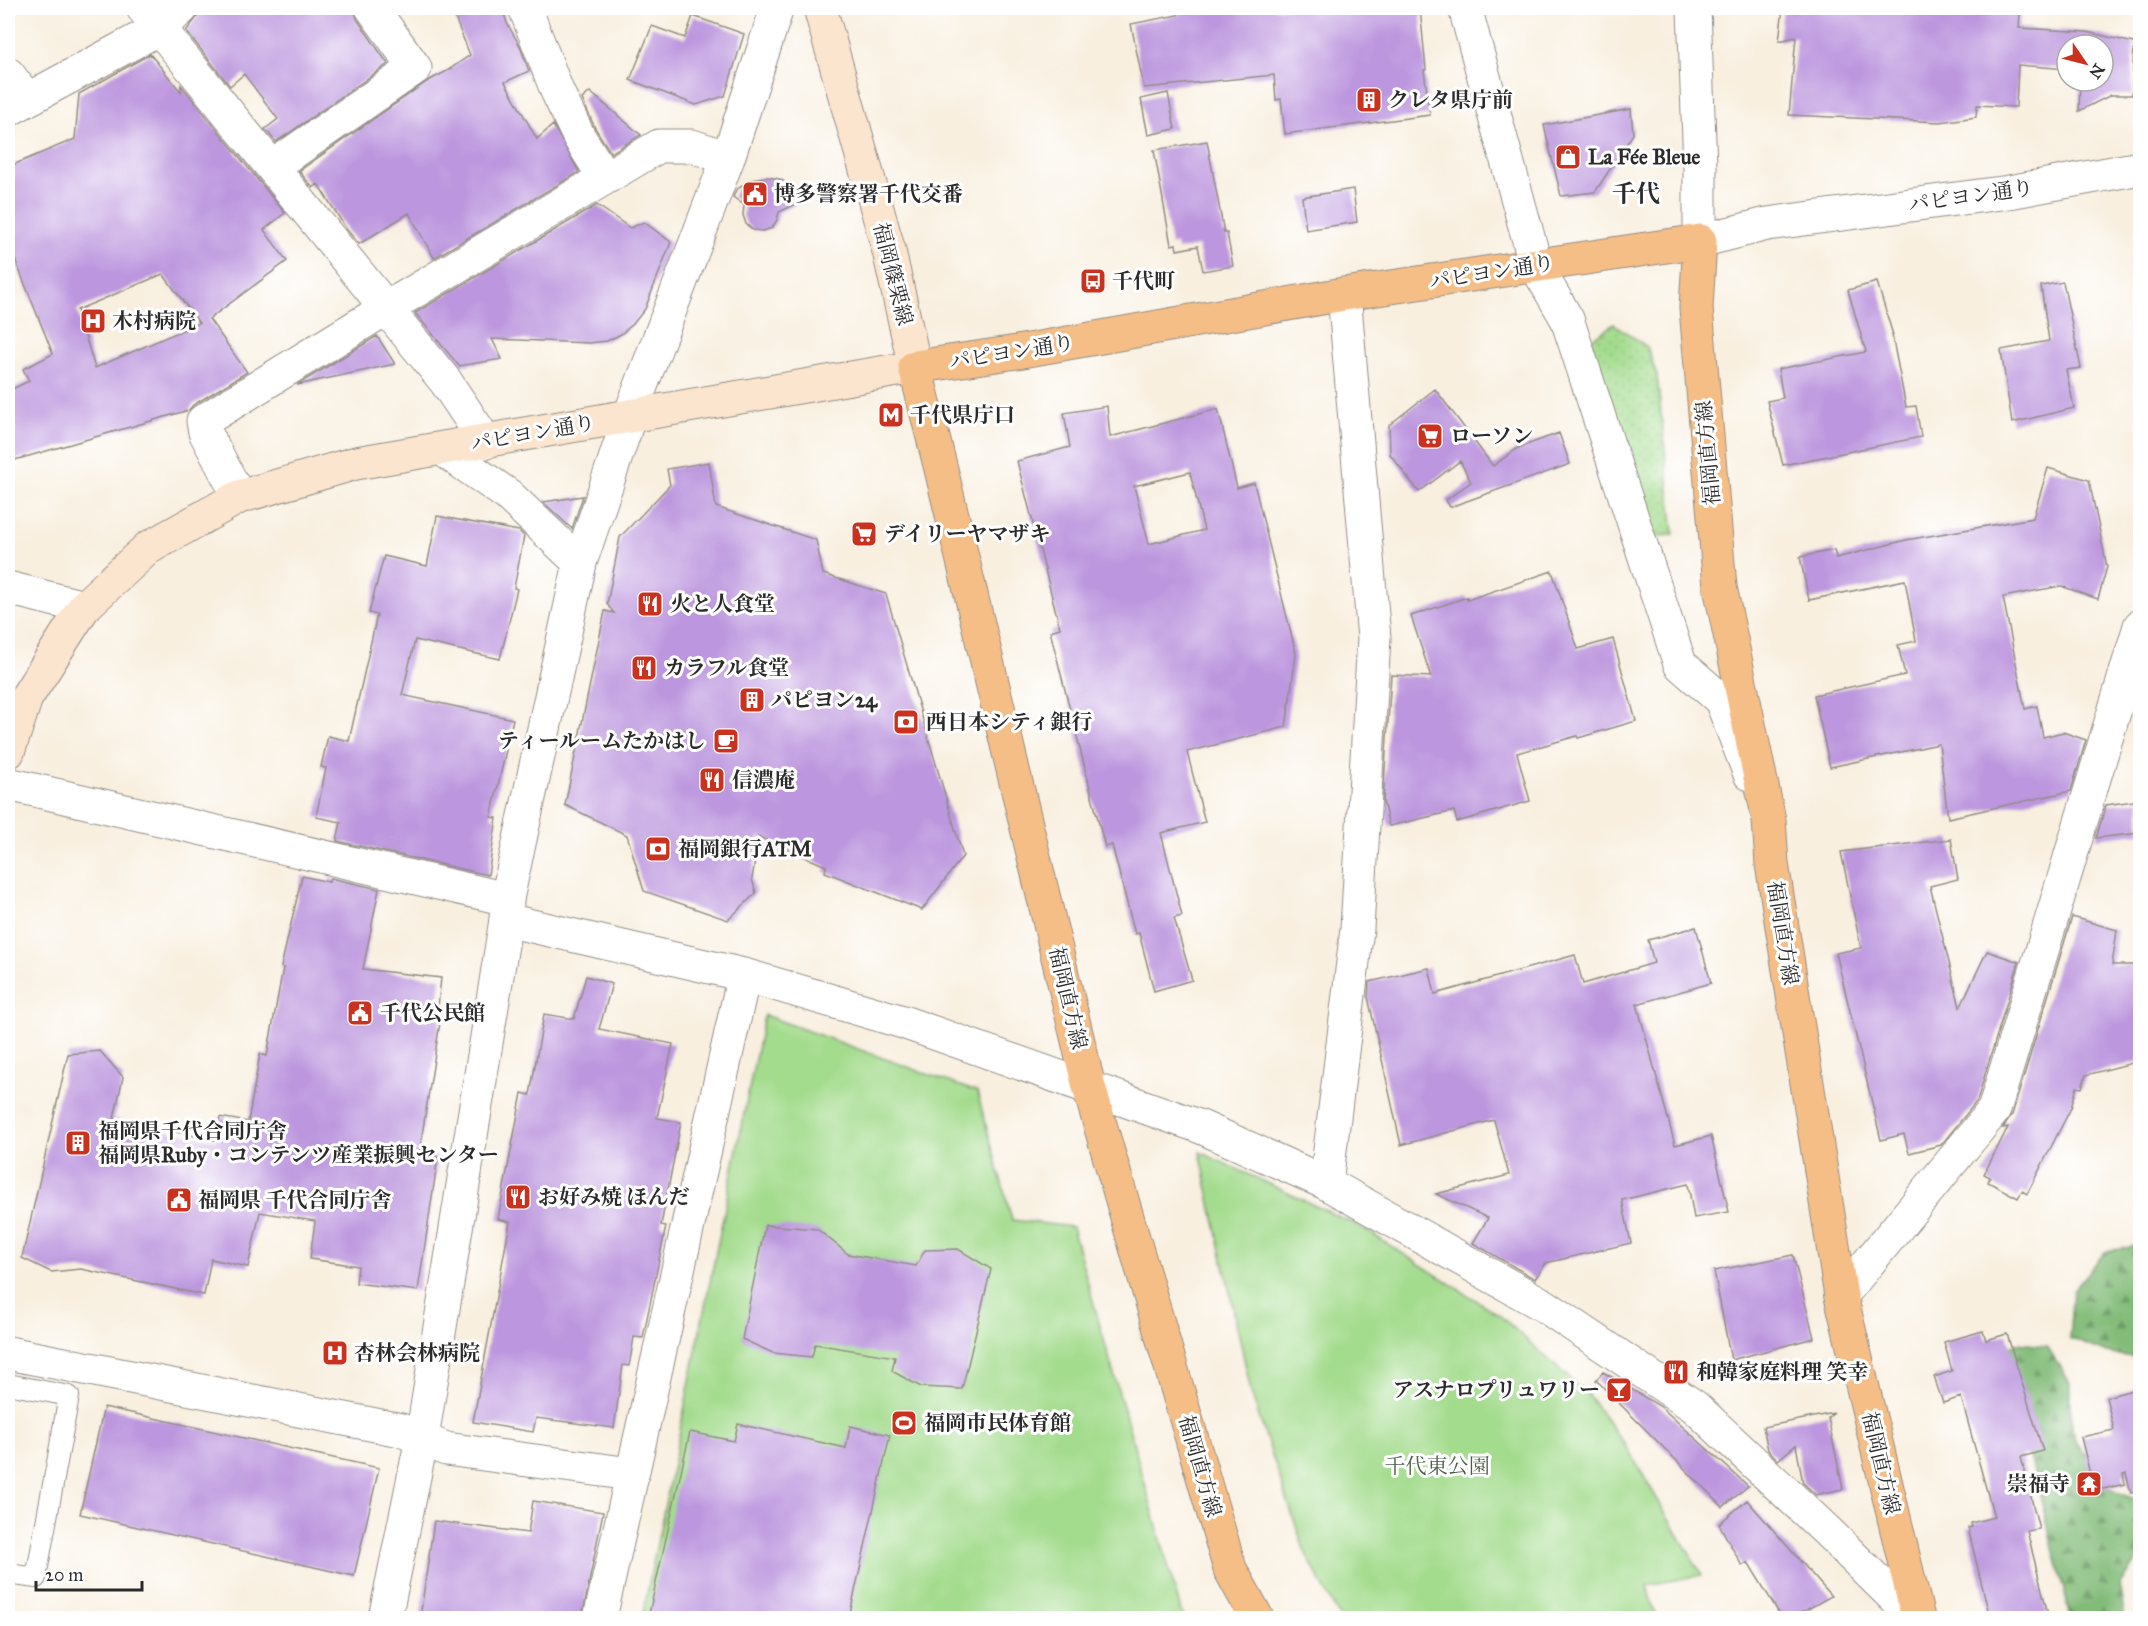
<svg xmlns="http://www.w3.org/2000/svg" width="2148" height="1626" viewBox="0 0 2148 1626" font-family="'IM FELL Great Primer','Noto Serif JP',serif">
<style>
.grass{fill:url(#grass-dots);stroke:#68845c;stroke-width:1.5}
.forest{fill:url(#forest-firs);stroke:#577452;stroke-width:1.5}
.park{fill:#a4dc8e;stroke:#68845c;stroke-width:1.5}
.building{fill:#bc96de;fill-rule:evenodd}
.lines{fill:none;stroke-linecap:round;stroke-linejoin:round}
.service-casing{stroke:#928d85;stroke-width:22}
.minor-casing{stroke:#928d85;stroke-width:35}
.tertiary-casing{stroke:#928d85;stroke-width:35}
.secondary-casing{stroke:#928d85;stroke-width:35}
.primary-casing{stroke:#928d85;stroke-width:35}
.service{stroke:#fff;stroke-width:20}
.minor{stroke:#fff;stroke-width:33}
.tertiary{stroke:#fff;stroke-width:33}
.secondary{stroke:#fbe5cf;stroke-width:33}
.primary{stroke:#f6be87;stroke-width:33}
.labels{text-anchor:middle;dominant-baseline:central;stroke-width:6;stroke-linejoin:round;paint-order:stroke}
.poi-label{font-size:21px;font-weight:bold;fill:#2b2b2b;stroke:#fff;text-anchor:start}
.street-label{font-size:21px;fill:#2b2b2b;stroke:#fff}
.park-label{font-size:21px;fill:#4f6049;stroke:#fff}
.quarter-label{font-size:24px;font-weight:bold;fill:#2b2b2b;stroke:#fff}
</style>
<defs>
<pattern id="grass-dots" width="8" height="8" patternUnits="userSpaceOnUse" patternTransform="scale(1.5)"><rect width="8" height="8" fill="#a4dc8e"/><path d="M2 2h.1M6 6h.1" fill="none" stroke="#8dbd7b" stroke-width="1.8" stroke-linecap="round"/></pattern>
<pattern id="forest-firs" width="22" height="20" patternUnits="userSpaceOnUse" patternTransform="scale(1.5)"><rect width="22" height="20" fill="#83bc79"/><path d="M5 1l3.5 6h-7zM16 11l3.5 6h-7z" fill="#6b9963"/></pattern>
</defs>
<rect width="100%" height="100%" fill="#fff"/>
<filter id="ink" filterUnits="userSpaceOnUse"><feTurbulence type="fractalNoise" baseFrequency=".0167" numOctaves="2"/><feDisplacementMap in="SourceGraphic" scale="12" xChannelSelector="R" yChannelSelector="G"/><feConvolveMatrix kernelMatrix="1 2 1 2 8 2 1 2 1" color-interpolation-filters="sRGB"/></filter>
<filter id="wash" filterUnits="userSpaceOnUse"><feTurbulence type="fractalNoise" baseFrequency=".008" numOctaves="4" result="noise"/><feDisplacementMap in="SourceGraphic" scale="24" xChannelSelector="R" yChannelSelector="G"/><feGaussianBlur stdDeviation="1.35" result="paint"/><feColorMatrix in="noise" values="0 0 0 0 0 0 0 0 0 0 0 0 0 0 0 0 0 1.4 0 .05"/><feComposite in="paint" operator="in"/></filter>
<g filter="url(#wash)">
<rect width="100%" height="100%" fill="#f8efdf"/>
<path class="grass" d="M1614,324L1647,347L1657,376L1674,535L1655,536L1590,340Z"/>
<path class="forest" d="M2140,1245V1358L2110,1354L2069,1338L2073,1290L2105,1252Z
M2017,1343L2047,1346L2070,1383V1404L2075,1441L2107,1488L2140,1501V1557L2119,1585L2125,1618H2071L2003,1350Z"/>
<path class="park" d="M764,1015L977,1092L1012,1220L1072,1227L1183,1618H642Z
M1200,1152L1361,1227L1498,1314L1588,1395L1626,1446L1702,1575L1647,1585L1656,1618H1340L1305,1552L1252,1396Z"/>
<g id="blocks">
<path class="building" d="M201,8H354L357,19L388,64L276,142L265,129L278,119L244,74L230,86L186,31L199,15Z
M451,8H502L507,23L520,46L529,71L505,82L537,139L553,125L579,172L434,258L409,213L359,244L347,230L318,184L313,188L299,171L428,81L447,71L470,55Z
M1209,8H1340V10L1420,8L1426,70H1424L1430,115L1285,134L1281,99L1276,100L1274,75L1144,88L1131,24L1178,15V10Z
M1783,8H1871L2020,13L2019,28L2087,32L2134,43L2132,95H2111L2079,111L2080,81H2103V45H2067V69L2018,65L2016,107L1977,105L1976,117L1940,122L1789,115L1796,37L1779,41Z
M693,16L744,34L725,96L696,105L630,80L652,26L685,38Z
M150,54L181,92V85L285,213L264,230L287,261L209,319L247,372L193,405L189,410L8,462V391L29,381L23,369L53,354L8,242V167L75,139L79,94ZM163,274L199,323L95,368L77,310Z
M590,92L641,135L611,153L595,128L582,99Z
M1168,93L1175,129L1148,135L1141,99Z
M1631,109L1633,134L1595,192L1561,196L1544,125Z
M1207,141L1224,233H1227L1233,266L1203,271L1198,246L1177,250L1176,244L1171,245L1154,150Z
M768,177L779,179L789,184L805,200L779,212L777,220L772,228L763,231L753,230L746,224L743,215L744,205L733,197L736,190L748,182L758,178Z
M1353,189L1357,222L1306,230L1302,197Z
M597,205L630,228L644,222L671,242L645,309L633,324L621,334L607,341L589,343L492,339L502,359L459,366L415,313Z
M1877,282L1893,335H1892L1906,407L1916,406L1921,437L1783,465L1767,401L1783,398L1778,369L1866,352L1848,290Z
M2063,282L2081,368L2066,370L2074,408L2012,423L2001,350L2049,341L2041,286Z
M377,336L395,364L297,385Z
M1435,389L1493,466L1518,448L1559,433L1570,464L1450,507L1446,500L1471,482L1460,461L1419,492L1390,454L1389,425Z
M1107,406L1110,437L1218,409L1237,488L1254,483L1296,654L1286,727L1187,752L1205,822L1161,833L1182,916L1174,918L1192,980L1154,991L1139,933L1135,934L1112,845L1105,847L1050,631L1060,628L1017,461L1070,447L1064,413ZM1190,472L1204,530L1149,544L1134,486Z
M709,462L716,507L816,540L823,574L886,594L963,856L922,910L825,872L826,866L759,837L752,879L756,893L728,920L644,891L627,835L565,805L605,611L614,613L607,604L620,537L670,485L667,469Z
M2048,468L2089,480L2107,567L2098,599L2061,586L2003,597L2025,709L2037,706L2043,737L2063,732L2086,740L2071,791L1948,818L1939,744L1830,767L1814,695L1905,675L1898,645L1916,641L1905,580L1809,600L1800,557L1834,550L1836,558L1906,540L2033,518Z
M583,496L572,529L543,502Z
M437,516L519,531L524,536L514,588L517,589L500,659L415,640L402,695L513,719L491,817L497,818L488,875L337,841L341,822L316,817L326,768L321,767L328,736L349,741L377,615L369,613L384,556L427,566Z
M1552,571L1578,649L1613,639L1636,721L1578,738L1577,736L1517,753L1530,801L1457,822L1454,811L1389,826L1383,801L1391,675L1431,677L1411,616L1467,597V600Z
M2140,800V833L2096,838L2106,805Z
M1951,839L1958,879L1930,886L1960,1007L1987,951L2019,962L1977,1101L1941,1145L1909,1153L1904,1134L1881,1140L1836,953L1861,948L1841,852Z
M302,876L329,882L330,878L379,889L363,969L441,978L437,1016H441L419,1154L438,1157L418,1291L356,1283L358,1266L310,1259L315,1221L260,1212L248,1267L211,1259L204,1295L81,1269L51,1272L22,1258L68,1054L100,1051L123,1077L114,1119L215,1140L220,1117L248,1122L260,1054L267,1056L283,968L281,967Z
M2072,917L2117,930L2112,965H2140V1061L2086,1075L2082,1088L2077,1087L2071,1108L2027,1194L2022,1191L2018,1198L1988,1182L1990,1177L1984,1174L2008,1127L2003,1128L2012,1115Z
M1696,927L1711,983L1637,1004L1675,1145L1711,1136L1729,1212L1694,1218L1688,1184L1622,1200L1631,1243L1546,1263L1535,1279L1473,1243L1488,1218L1436,1194L1509,1175L1494,1120L1401,1145L1368,997L1369,982L1429,968L1435,994L1575,955L1583,984L1654,963L1648,940Z
M586,976L612,984L599,1029L673,1044L657,1118L681,1122L661,1225L666,1226L643,1338L634,1337L629,1366L623,1365L614,1428L536,1418L533,1432L473,1422L510,1222L498,1219L522,1093L530,1095L544,1014L574,1019Z
M765,1225L817,1229L848,1254L916,1266L925,1250L958,1249L991,1269L962,1389L921,1387L892,1371L895,1357L815,1344L812,1357L773,1353L742,1339Z
M1793,1255L1814,1338L1731,1360L1714,1271Z
M1983,1331L1986,1340L2007,1334L2043,1451L2021,1457L2039,1529L2027,1531L2048,1614L2028,1618H1990L1968,1528L1972,1527L1971,1523L1994,1517L1961,1397L1943,1403L1934,1377L1952,1371L1944,1342Z
M1603,1372L1661,1407L1748,1486L1723,1507L1596,1380Z
M2140,1388V1492L2131,1493L2126,1473L2123,1474L2125,1484L2094,1491L2081,1437L2114,1430L2106,1397Z
M104,1407L379,1468L354,1576L80,1514Z
M1834,1413L1828,1418L1843,1489L1816,1495L1803,1483L1796,1445L1778,1460L1768,1450L1763,1427Z
M738,1424L846,1448L850,1426L890,1435L849,1618H648L690,1432L734,1441Z
M1747,1500L1831,1596L1792,1618H1782L1748,1562L1742,1566L1719,1524Z
M533,1501L603,1512L582,1618H420L434,1521L528,1533Z"/>
</g>
</g>
<g filter="url(#ink)">
<use href="#blocks" fill-opacity="0" stroke="#928d85" stroke-width="1.5"/>
<g class="lines">
<g class="service-casing">
<path id="service" d="M8,1384L69,1396L36,1578L8,1574"/>
</g>
<g class="minor-casing">
<path id="minor" d="M143,8L446,382L486,442
M525,8L557,91L579,137L605,178
M8,74L27,99
M8,110L158,29L182,8
M272,167L415,68L372,8
M1536,266L1567,319L1680,664L1721,700L1750,774
M630,415L728,158L777,8
M442,449L508,495L580,563
M239,497L205,432L203,421L385,309L659,146H692L728,158
M8,784L507,899
M506,920L744,975L903,1022L1201,1127L1326,1183L1545,1306L1695,1407L1828,1532L1915,1618
M1326,1183L1357,929L1374,638L1344,294
M1841,1296L1994,1110L2140,626
M8,1353L401,1430L446,1449L631,1474
M600,1618L744,975"/>
</g>
<g class="tertiary-casing">
<path id="tertiary" d="M1465,8L1536,266
M1694,8L1700,167V241L1767,224L2009,192L2140,168
M8,588L84,607
M385,1618L422,1438L506,920L507,899L580,563L630,415"/>
</g>
<g class="secondary-casing">
<path id="secondary" d="M8,752L26,698L84,607L148,548L239,497L356,463L915,367L889,251L820,8"/>
</g>
<g class="primary-casing">
<path id="primary" d="M1257,1618L1230,1569L1089,1087L940,465L915,367L1017,352L1344,294L1700,241L1696,308L1720,587L1769,820L1772,864L1841,1296L1918,1618"/>
</g>
<use href="#service" class="service"/>
<use href="#minor" class="minor"/>
<use href="#tertiary" class="tertiary"/>
<use href="#secondary" class="secondary"/>
<use href="#primary" class="primary"/>
</g>
</g>
<defs>
<g id="building-square" transform="scale(1.35)"><rect x="-9" y="-9" width="18" height="18" rx="4" fill="#c8321e" stroke="#fff"/><path d="M-4-6H4V6H1V3H-1V6H-4ZM-2.5-4.3h1.7v1.8h-1.7ZM.8-4.3h1.7v1.8H.8ZM-2.5-1h1.7V.8h-1.7ZM.8-1h1.7V.8H.8Z" fill="#fff"/></g>
<g id="shop-square" transform="scale(1.35)"><rect x="-9" y="-9" width="18" height="18" rx="4" fill="#c8321e" stroke="#fff"/><path d="M-5-2.5h2.3a2.7 3.5 0 0 1 5.4 0H5L5.5 6h-11ZM-1.5-2.5h3a1.5 2.3 0 0 0-3 0Z" fill="#fff"/></g>
<g id="civic-square" transform="scale(1.35)"><rect x="-9" y="-9" width="18" height="18" rx="4" fill="#c8321e" stroke="#fff"/><path d="M-.6-6.5H3V-4.5H.6V-3L4-1V1h2V6H-6V1h2V-1L-.6-3ZM-1.2 2.5V6h2.4V2.5Z" fill="#fff"/></g>
<g id="bus-square" transform="scale(1.35)"><rect x="-9" y="-9" width="18" height="18" rx="4" fill="#c8321e" stroke="#fff"/><path d="M-5-6H5V4H4V6H2V4H-2V6H-4V4H-5ZM-3.5-4V0h7V-4ZM-3.5 1.2v1.5H-2V1.2ZM2 1.2v1.5H3.5V1.2Z" fill="#fff"/></g>
<g id="hospital-square" transform="scale(1.35)"><rect x="-9" y="-9" width="18" height="18" rx="4" fill="#c8321e" stroke="#fff"/><path d="M-5-5h3v3.5h4V-5h3V5h-3V1.5h-4V5h-3Z" fill="#fff"/></g>
<g id="metro-square" transform="scale(1.35)"><rect x="-9" y="-9" width="18" height="18" rx="4" fill="#c8321e" stroke="#fff"/><path d="M-5.5 5V-5H-3L0 0L3-5H5.5V5H3V-.5L0 4L-3-.5V5Z" fill="#fff"/></g>
<g id="supermarket-square" transform="scale(1.35)"><rect x="-9" y="-9" width="18" height="18" rx="4" fill="#c8321e" stroke="#fff"/><path d="M-6-5.5h2.5l.6 2H6L4.5 2H-2.5L-4.4-4H-6ZM-1.5 3.2a1.3 1.3 0 1 0 .1 0ZM3 3.2a1.3 1.3 0 1 0 .1 0Z" fill="#fff"/></g>
<g id="restaurant-square" transform="scale(1.35)"><rect x="-9" y="-9" width="18" height="18" rx="4" fill="#c8321e" stroke="#fff"/><path d="M-5-6h1v4h1v-4h1v4h1v-4h1v5L-1.5 .5V6h-2V.5L-5-1ZM5-6V6H3V1.5H1.5Q1.5-4 5-6Z" fill="#fff"/></g>
<g id="bank-square" transform="scale(1.35)"><rect x="-9" y="-9" width="18" height="18" rx="4" fill="#c8321e" stroke="#fff"/><path d="M-6-4H6V4H-6ZM0-2.3a2.3 2.3 0 1 0 0 4.6a2.3 2.3 0 1 0 0-4.6Z" fill="#fff"/></g>
<g id="cafe-square" transform="scale(1.35)"><rect x="-9" y="-9" width="18" height="18" rx="4" fill="#c8321e" stroke="#fff"/><path d="M-5.5-4.5H6V0H3Q3 3.5 0 3.5H-2.5Q-5.5 3.5-5.5 0ZM3-3.2v2h1.7v-2ZM-6 4.5H4V6H-6Z" fill="#fff"/></g>
<g id="bar-square" transform="scale(1.35)"><rect x="-9" y="-9" width="18" height="18" rx="4" fill="#c8321e" stroke="#fff"/><path d="M-6-5H6L.8 .8V4.5H3.5V6h-7V4.5H-.8V.8Z" fill="#fff"/></g>
<g id="stadium-square" transform="scale(1.35)"><rect x="-9" y="-9" width="18" height="18" rx="4" fill="#c8321e" stroke="#fff"/><path d="M0-5a6.5 5 0 1 0 0 10a6.5 5 0 1 0 0-10ZM-3.5-1.8h7v3.6h-7Z" fill="#fff"/></g>
<g id="temple-square" transform="scale(1.35)"><rect x="-9" y="-9" width="18" height="18" rx="4" fill="#c8321e" stroke="#fff"/><path d="M0-6L5-2H3V0L6.5 2.5H4V6H1.5V3h-3V6H-4V2.5H-6.5L-3 0V-2H-5Z" fill="#fff"/></g>
</defs>
<g fill-rule="evenodd">
<use href="#building-square" x="1369" y="100"/>
<use href="#shop-square" x="1568" y="157"/>
<use href="#civic-square" x="755" y="194"/>
<use href="#bus-square" x="1093" y="281"/>
<use href="#hospital-square" x="93" y="321"/>
<use href="#metro-square" x="891" y="415"/>
<use href="#supermarket-square" x="1430" y="436"/>
<use href="#supermarket-square" x="864" y="534"/>
<use href="#restaurant-square" x="650" y="604"/>
<use href="#restaurant-square" x="644" y="668"/>
<use href="#building-square" x="752" y="700"/>
<use href="#bank-square" x="906" y="722"/>
<use href="#cafe-square" x="726" y="741"/>
<use href="#restaurant-square" x="712" y="780"/>
<use href="#bank-square" x="658" y="849"/>
<use href="#civic-square" x="360" y="1013"/>
<use href="#building-square" x="78" y="1143"/>
<use href="#restaurant-square" x="518" y="1197"/>
<use href="#civic-square" x="179" y="1200"/>
<use href="#hospital-square" x="335" y="1353"/>
<use href="#restaurant-square" x="1676" y="1372"/>
<use href="#bar-square" x="1619" y="1390"/>
<use href="#stadium-square" x="904" y="1423"/>
<use href="#temple-square" x="2089" y="1484"/>
</g>
<g class="labels">
<g class="poi-label">
<text x="1388" y="100">クレタ県庁前</text>
<text x="1588" y="157">La Fée Bleue</text>
<text x="774" y="194">博多警察署千代交番</text>
<text x="1112" y="281">千代町</text>
<text x="112" y="321">木村病院</text>
<text x="910" y="415">千代県庁口</text>
<text x="1450" y="436">ローソン</text>
<text x="884" y="534">デイリーヤマザキ</text>
<text x="670" y="604">火と人食堂</text>
<text x="664" y="668">カラフル食堂</text>
<text x="771" y="700">パピヨン24</text>
<text x="926" y="722">西日本シティ銀行</text>
<text x="706" y="741" text-anchor="end">ティールームたかはし</text>
<text x="732" y="780">信濃庵</text>
<text x="678" y="849">福岡銀行ATM</text>
<text x="380" y="1013">千代公民館</text>
<text x="98" y="1131">福岡県千代合同庁舎<tspan x="98" dy="24">福岡県Ruby・コンテンツ産業振興センター</tspan></text>
<text x="538" y="1197">お好み焼 ほんだ</text>
<text x="198" y="1200">福岡県 千代合同庁舎</text>
<text x="354" y="1353">杏林会林病院</text>
<text x="1696" y="1372">和韓家庭料理 笑幸</text>
<text x="1600" y="1390" text-anchor="end">アスナロプリュワリー</text>
<text x="924" y="1423">福岡市民体育館</text>
<text x="2070" y="1484" text-anchor="end">崇福寺</text>
</g>
<g class="street-label">
<text transform="translate(1971 196) rotate(-8)">パピヨン通り</text>
<text transform="translate(1492 272) rotate(-9)">パピヨン通り</text>
<text transform="translate(893 274) rotate(76)">福岡篠栗線</text>
<text transform="translate(1012 352) rotate(-9)">パピヨン通り</text>
<text transform="translate(533 433) rotate(-10)">パピヨン通り</text>
<text transform="translate(1708 453) rotate(-95)">福岡直方線</text>
<text transform="translate(1783 933) rotate(81)">福岡直方線</text>
<text transform="translate(1068 998) rotate(77)">福岡直方線</text>
<text transform="translate(1881 1463) rotate(77)">福岡直方線</text>
<text transform="translate(1200 1466) rotate(74)">福岡直方線</text>
</g>
<g class="park-label">
<text x="1437" y="1466">千代東公園</text>
</g>
<g class="quarter-label">
<text x="1636" y="194">千代</text>
</g>
</g>
<rect width="2148" height="1626" fill="none" stroke="#fff" stroke-width="30"/>
<g transform="translate(2085 63) rotate(125)"><circle r="28" fill="#ffffff" stroke="#aaaaaa" stroke-width="1.5"/>
<path d="M0-4.5L10 22L0 15L-10 22Z" fill="#c8321e"/>
<text y="-9" font-size="16" font-weight="bold" text-anchor="middle" fill="#2b2b2b">N</text>
</g>
<path d="M36 1581v9h106v-9" fill="none" stroke="#2b2b2b" stroke-width="3"/>
<text x="45" y="1581" font-size="18" fill="#2b2b2b" stroke="#ffffff" stroke-width="4.5" paint-order="stroke">20 m</text>
</svg>
